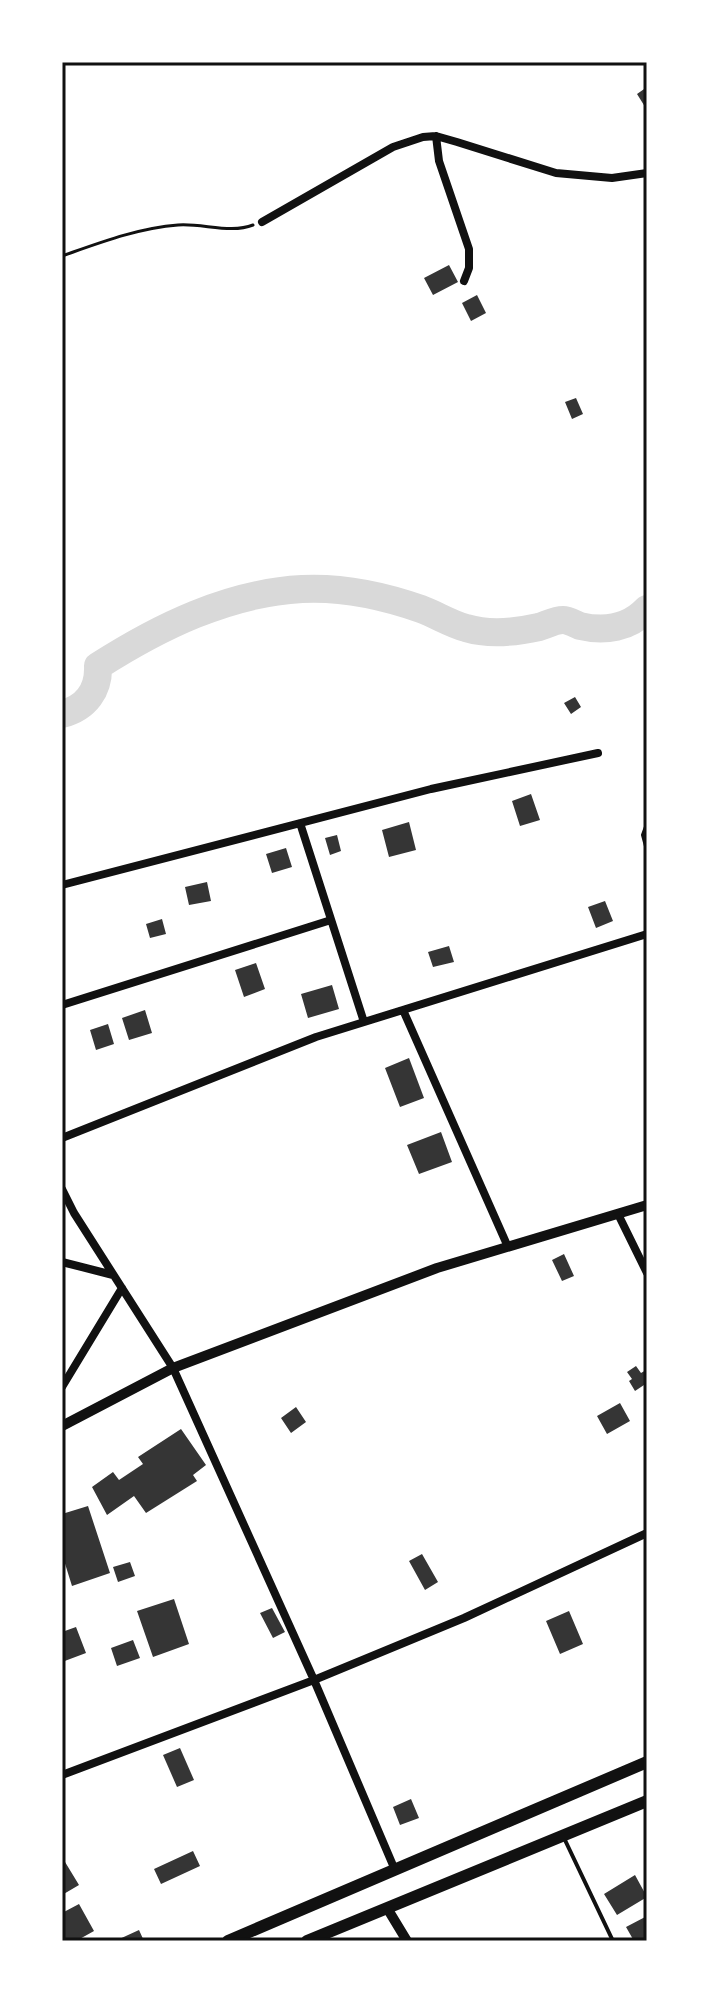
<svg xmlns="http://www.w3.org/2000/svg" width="709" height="2003" viewBox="0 0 709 2003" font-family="Quicksand,sans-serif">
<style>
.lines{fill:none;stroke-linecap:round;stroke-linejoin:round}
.river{stroke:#d9d9d9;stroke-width:28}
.building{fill:#353535}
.path{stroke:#111;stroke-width:3}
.service{stroke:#111;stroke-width:4}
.minor{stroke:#111;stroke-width:8}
.tertiary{stroke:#111;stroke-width:10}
.secondary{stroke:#111;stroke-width:12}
.neatline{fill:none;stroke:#111;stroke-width:3}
</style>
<rect width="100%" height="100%" fill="#fff"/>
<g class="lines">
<path class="river" d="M62,714C86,708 99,690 98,666C159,627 228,593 302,589C342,587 384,596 421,609C437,615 451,624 466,628C489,635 517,632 539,627C546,625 555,620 563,620C568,620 575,624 580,626C605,632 629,628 647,609"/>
</g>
<path class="building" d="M647,87V110L637,94Z
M449,265L458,282L433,295L424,278Z
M477,295L486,313L471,321L462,303Z
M576,398L583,414L572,419L565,402Z
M575,697L581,707L571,714L564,703Z
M531,794L540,820L520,826L512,801Z
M409,822L416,850L389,857L382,830Z
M337,835L341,851L330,855L325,838Z
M286,848L292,867L272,873L266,854Z
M207,882L211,901L189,905L185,887Z
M605,901L613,921L596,928L588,907Z
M162,919L166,934L150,938L146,924Z
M449,946L454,962L433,967L428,952Z
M256,963L265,989L244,997L235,970Z
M332,985L339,1009L308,1018L301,994Z
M145,1010L152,1033L129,1040L122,1018Z
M108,1024L114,1044L96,1050L90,1030Z
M409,1058L424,1098L400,1107L385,1068Z
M441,1132L452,1162L419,1174L407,1145Z
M564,1254L574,1276L562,1281L552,1260Z
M636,1366L641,1373L646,1370L647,1372V1383L635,1391L629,1381L632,1379L627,1372Z
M620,1403L630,1421L607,1434L597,1416Z
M296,1407L306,1422L291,1433L281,1418Z
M181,1429L206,1465L193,1475L197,1481L146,1513L134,1496L107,1515L92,1487L113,1472L119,1480L143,1464L138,1457Z
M88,1506L110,1573L72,1586L62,1554V1514Z
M422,1554L438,1582L425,1590L409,1561Z
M130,1562L135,1576L118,1582L113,1567Z
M174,1599L189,1644L153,1657L137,1611Z
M272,1608L285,1632L273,1638L260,1613Z
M569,1611L583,1644L560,1654L546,1621Z
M76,1627L86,1653L62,1662V1632Z
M133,1640L140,1658L117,1666L111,1648Z
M180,1748L194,1780L177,1787L163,1755Z
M411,1799L419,1818L400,1825L393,1807Z
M193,1851L200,1866L161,1884L154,1869Z
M62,1857L79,1885L62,1895Z
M635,1875L647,1897L617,1915L604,1894Z
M79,1904L94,1931L76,1941H63L62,1913Z
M647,1916V1941H634L626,1927Z
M139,1930L144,1941H115Z"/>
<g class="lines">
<path class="path" d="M62,256C99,243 138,228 178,225C202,223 231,234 253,225"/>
<path class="service" d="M647,824L643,835L647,850
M564,1838L613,1941"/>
<path class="minor" d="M436,136L439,161L469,249V268L464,281
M262,222L393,147L423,137L436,136L457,142L556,173L612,178L647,173
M300,823L364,1022
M62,885L431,789L598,753
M62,1005L331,920
M403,1010L508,1247
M62,1138L316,1037L647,934
M62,1189L74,1213L173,1368L314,1680L395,1870
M618,1214L647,1273
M62,1262L113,1275
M62,1387L122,1288
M62,1775L314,1680L464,1618L647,1533"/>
<path class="tertiary" d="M62,1426L173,1368L437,1268L647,1205
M387,1908L407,1941"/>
<path class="secondary" d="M228,1941L647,1762
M307,1941L647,1801"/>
</g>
<rect width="709" height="2003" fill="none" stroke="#ffffff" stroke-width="128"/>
<rect x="64" y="64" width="581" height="1875" class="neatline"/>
</svg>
